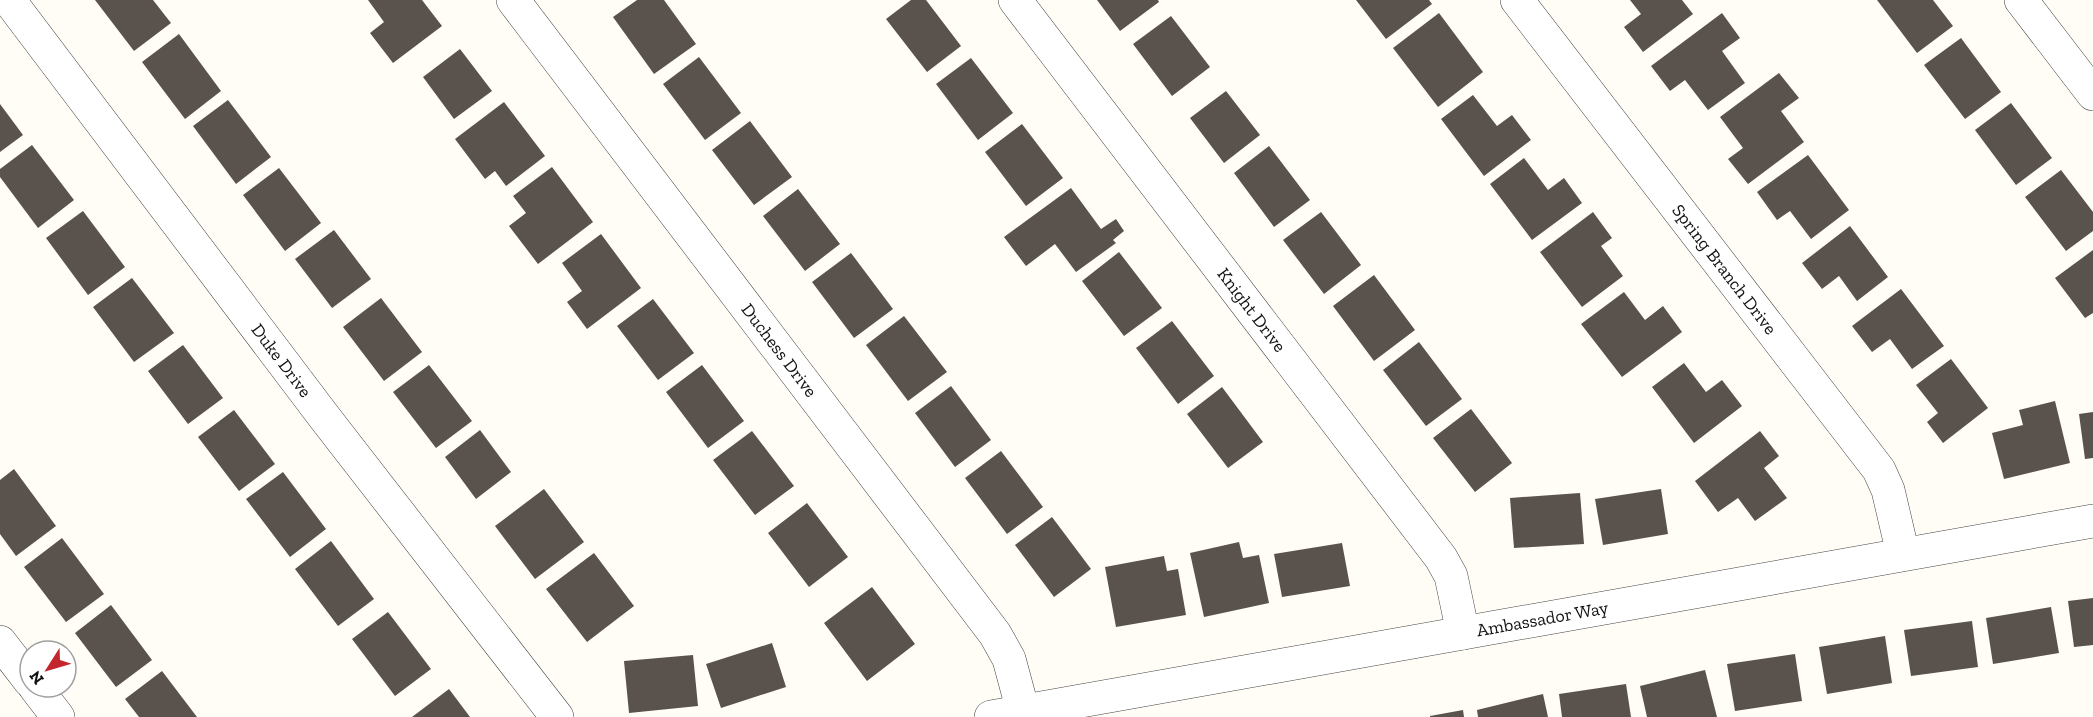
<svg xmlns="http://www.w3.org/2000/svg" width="2093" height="717" viewBox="0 0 2093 717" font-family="'Zilla Slab',serif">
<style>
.building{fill:#5a524d}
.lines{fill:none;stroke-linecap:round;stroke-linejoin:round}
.minor-casing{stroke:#444;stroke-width:34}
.minor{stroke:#fff;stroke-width:33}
.labels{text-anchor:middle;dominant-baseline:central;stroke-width:6;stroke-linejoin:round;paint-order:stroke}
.street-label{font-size:18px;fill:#111;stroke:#fff}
</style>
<rect width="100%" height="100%" fill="#fffdf5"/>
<path class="building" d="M95,0H153L171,23L134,51Z
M368,0H422L442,26L393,63L370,33L384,22Z
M637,0H664L696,44L654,74L613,17Z
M911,0H926L961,46L927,72L886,19Z
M1097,0H1158L1159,2L1120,31Z
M1356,0H1429L1432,4L1386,39Z
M1630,0H1682L1693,14L1643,52L1624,27L1641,14Z
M1877,0H1933L1953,26L1917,53Z
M1439,13L1483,72L1438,107L1393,48Z
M1722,13L1740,38L1722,51L1745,83L1708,110L1685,80L1670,91L1651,66Z
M1171,16L1210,67L1172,96L1133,44Z
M179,34L221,91L185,119L142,62Z
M1961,38L2001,92L1965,119L1924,65Z
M460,49L492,91L454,119L423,77Z
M699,57L741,113L705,140L663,84Z
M971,58L1013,113L978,140L936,84Z
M1779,73L1799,98L1781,111L1804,142L1748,184L1728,159L1743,148L1720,117Z
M1226,91L1260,135L1224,163L1190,118Z
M1473,95L1497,126L1512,115L1531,140L1484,176L1441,119Z
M228,100L271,157L236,184L193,126Z
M504,102L545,156L506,186L495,171L485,179L455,139Z
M2011,103L2052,158L2016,185L1975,130Z
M0,104L23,135L0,152Z
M750,121L792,177L754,205L712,150Z
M1022,124L1063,178L1026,206L985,152Z
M32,145L74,200L38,228L0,177V169Z
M1269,146L1310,200L1274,227L1234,173Z
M1808,155L1849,210L1811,239L1790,211L1777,220L1757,192Z
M1524,158L1548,190L1564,178L1582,203L1532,240L1490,184Z
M552,167L593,222L538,264L509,226L526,213L513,196Z
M279,168L321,223L285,251L243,195Z
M2061,170L2093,212V231L2066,251L2025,197Z
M1071,188L1101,229L1116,219L1124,231L1113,240L1116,243L1076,272L1055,244L1026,266L1004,237Z
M798,189L840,244L805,271L763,216Z
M83,211L125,267L88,295L46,238Z
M1321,212L1361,265L1324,294L1283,240Z
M1593,212L1612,238L1601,246L1623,276L1582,307L1540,252Z
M1850,226L1888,277L1857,301L1839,276L1822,289L1802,263Z
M334,230L371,279L332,308L295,259Z
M601,234L641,288L587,329L567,302L582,291L562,263Z
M2093,250V313L2085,318L2055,278Z
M1119,252L1162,308L1124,336L1082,281Z
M851,253L893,309L854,338L812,282Z
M1374,275L1415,330L1374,361L1333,306Z
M132,278L174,333L134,362L93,307Z
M1901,289L1944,346L1912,369L1890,339L1872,352L1852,326Z
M1624,292L1645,320L1663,306L1682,332L1622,377L1581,324Z
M381,298L422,352L384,381L343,327Z
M653,299L694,353L658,380L617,326Z
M904,316L947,372L908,401L866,345Z
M1172,321L1214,376L1178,404L1136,348Z
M1419,342L1462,399L1426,426L1383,370Z
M183,345L223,398L188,424L148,371Z
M1951,359L1988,408L1943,443L1927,422L1938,413L1916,385Z
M1684,363L1706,392L1722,380L1742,406L1694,443L1652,387Z
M429,365L472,421L436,448L393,392Z
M702,365L744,421L708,448L666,392Z
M951,386L991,440L955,467L915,413Z
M1222,387L1263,442L1228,468L1187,414Z
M2055,401L2070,463L2004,479L1992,433L2023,425L2019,410Z
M1471,409L1512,463L1475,492L1433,438Z
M234,410L275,464L239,491L198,437Z
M2093,412V458L2085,459L2079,414Z
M480,430L511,472L476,499L445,457Z
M752,431L794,486L755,515L713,460Z
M1760,431L1779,456L1764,468L1787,498L1755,521L1738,498L1718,512L1695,481Z
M1001,451L1043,507L1007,534L965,478Z
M14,469L56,526L16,556L0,534V480Z
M283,472L326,529L290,557L246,499Z
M544,489L584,542L535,579L495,526Z
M1661,489L1668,534L1603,545L1595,499Z
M1580,493L1584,544L1514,548L1510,498Z
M807,503L848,557L809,587L768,533Z
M1052,517L1091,569L1054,597L1015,545Z
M62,538L104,594L66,622L24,567Z
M331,541L374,599L338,626L295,569Z
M1239,542L1243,558L1259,555L1269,603L1204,617L1190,553Z
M1342,543L1350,586L1282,597L1274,554Z
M594,553L634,606L587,642L546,589Z
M1164,556L1167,571L1178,569L1186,615L1116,627L1105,567Z
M872,587L915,644L867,681L824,623Z
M2093,598V645L2074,647L2068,601Z
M111,605L152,660L116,687L75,633Z
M2051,607L2059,653L1993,664L1986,618Z
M388,612L431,669L395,696L352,639Z
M1972,621L1978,667L1911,676L1904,630Z
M1885,636L1892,683L1827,694L1819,647Z
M772,643L786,687L721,708L706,664Z
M1795,654L1802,701L1735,711L1727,664Z
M693,655L698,706L629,713L624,661Z
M1705,670L1717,717H1647L1640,686Z
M162,671L197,717H139L125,699Z
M1626,684L1631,717H1562L1559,694Z
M449,689L470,717H412Z
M1543,694L1548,717H1478L1477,710Z
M1463,710L1464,717H1430V716Z"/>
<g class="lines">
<g class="minor-casing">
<g id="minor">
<path id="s1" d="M9,0L325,418L557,717"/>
<path id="s2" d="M513,0L995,634L1009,659L1023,711"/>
<path id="s3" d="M1015,0L1441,558L1451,576L1463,633"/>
<path id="s4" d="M1517,0L1879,470L1888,490L1903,554"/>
<path d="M2021,0L2093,94"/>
<path d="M0,642L30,681"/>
<path d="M35,687L58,717"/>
<path id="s5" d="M991,717L2093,521"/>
</g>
</g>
<use href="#minor" class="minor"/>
</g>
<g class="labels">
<g class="street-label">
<text stroke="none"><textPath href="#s4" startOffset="340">Spring Branch Drive</textPath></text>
<text stroke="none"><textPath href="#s3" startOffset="390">Knight Drive</textPath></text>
<text stroke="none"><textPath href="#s2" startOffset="440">Duchess Drive</textPath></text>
<text stroke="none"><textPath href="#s1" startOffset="452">Duke Drive</textPath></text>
<text stroke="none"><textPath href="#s5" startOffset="560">Ambassador Way</textPath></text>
</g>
</g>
<g transform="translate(48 669) rotate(233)"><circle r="28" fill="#ffffff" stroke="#a0a0a0" stroke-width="1.5"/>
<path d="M0-4.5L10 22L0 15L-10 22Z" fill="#c4262e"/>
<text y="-9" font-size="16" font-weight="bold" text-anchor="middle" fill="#111111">N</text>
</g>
</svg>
